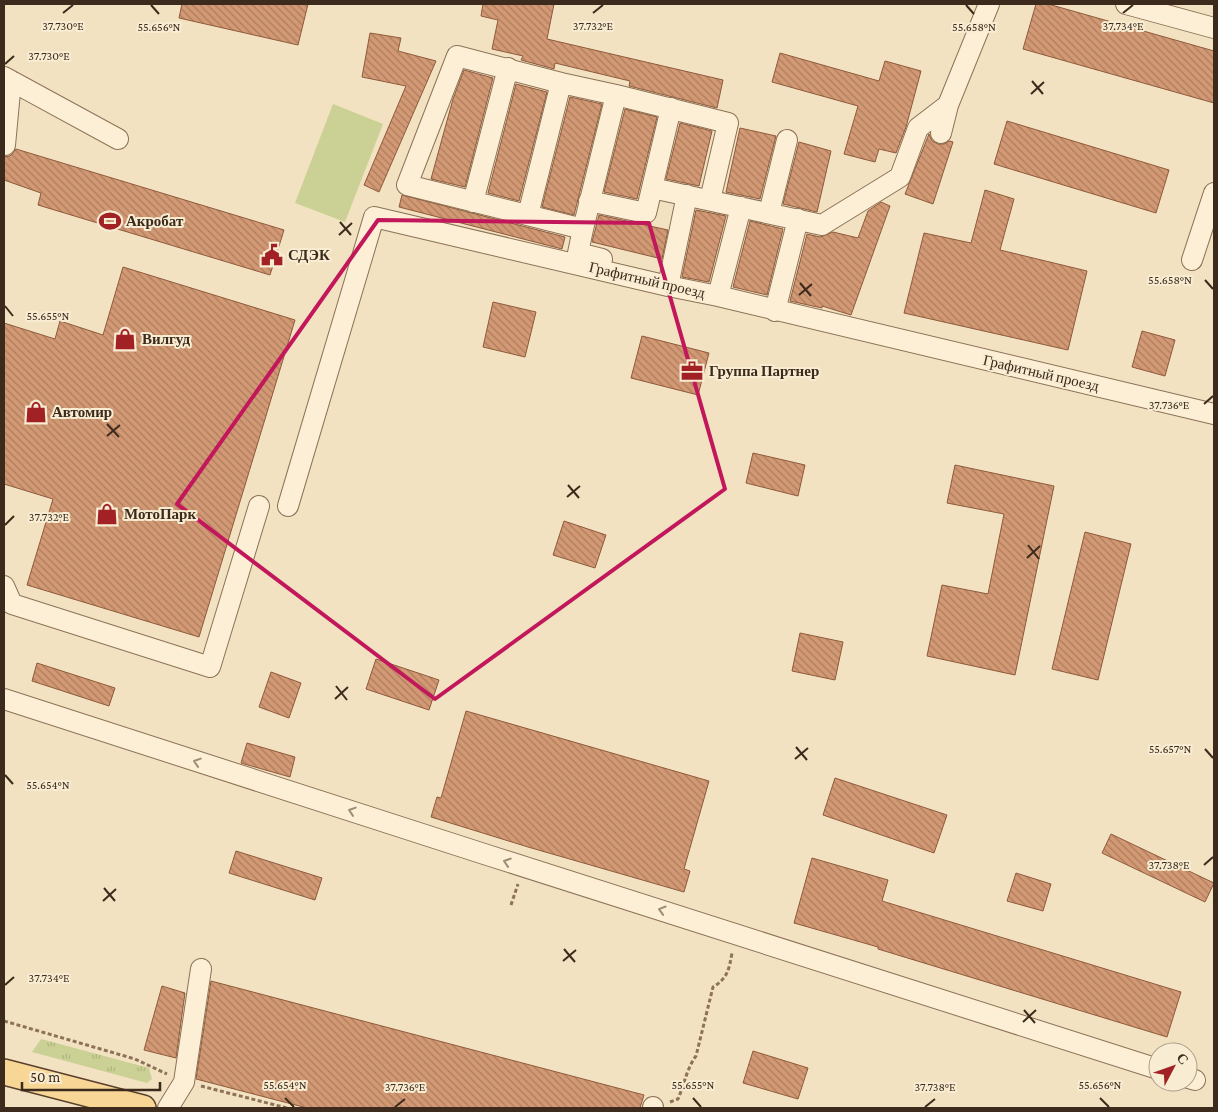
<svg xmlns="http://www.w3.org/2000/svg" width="1218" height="1112" viewBox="0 0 1218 1112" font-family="'Crimson Pro',serif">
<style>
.grass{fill:url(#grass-tufts)}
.pitch{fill:#cbd194}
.building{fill:url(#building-back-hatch);stroke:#8e5a3b}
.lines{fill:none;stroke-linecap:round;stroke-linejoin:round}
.minor-casing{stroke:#8d7257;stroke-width:22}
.major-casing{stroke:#5a402c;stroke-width:28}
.path{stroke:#8d7257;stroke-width:3;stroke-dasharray:4 2.5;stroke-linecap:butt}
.minor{stroke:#fcefd5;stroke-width:20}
.major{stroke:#f8d796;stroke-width:25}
.oneway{stroke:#9c8d78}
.marked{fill:none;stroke:#c2185b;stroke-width:4;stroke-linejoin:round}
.ticks{fill:none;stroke:#3c2b1c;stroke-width:2}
.labels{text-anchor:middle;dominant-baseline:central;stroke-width:4;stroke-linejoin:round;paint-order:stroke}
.poi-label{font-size:15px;font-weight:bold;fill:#3c2b1c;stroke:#f8ecd2;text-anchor:start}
.street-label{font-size:15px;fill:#3c2b1c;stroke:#f8ecd2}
.ticks-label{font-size:12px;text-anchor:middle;fill:#3c2b1c;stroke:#f8ecd2;stroke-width:4;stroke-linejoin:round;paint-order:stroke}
</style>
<defs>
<pattern id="grass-tufts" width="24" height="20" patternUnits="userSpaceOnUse" patternTransform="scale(1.25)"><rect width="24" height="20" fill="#cbd194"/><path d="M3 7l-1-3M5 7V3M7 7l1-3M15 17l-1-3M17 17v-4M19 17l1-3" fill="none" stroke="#afb47f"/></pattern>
<pattern id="building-back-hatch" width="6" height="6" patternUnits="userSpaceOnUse" patternTransform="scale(1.25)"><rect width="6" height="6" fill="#d39974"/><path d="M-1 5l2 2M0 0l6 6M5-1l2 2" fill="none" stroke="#ac7d5e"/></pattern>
</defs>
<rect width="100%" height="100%" fill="#f2e2c1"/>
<path class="grass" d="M41,1039L149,1068L152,1079L147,1083L32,1052Z"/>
<path class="pitch" d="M333,104L383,124L345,222L295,203Z"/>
<path class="building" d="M182,4H308L298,45L179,18Z
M483,4H554L547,39L723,80L717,108L629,86L630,81L555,63L554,69L521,60L523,56L492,49L498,20L481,16Z
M1036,4H1048L1214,51V103L1023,49Z
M370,33L401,38L398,51L436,61L379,192L364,185L406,86L362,77Z
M780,53L879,81L885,61L921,71L906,127L896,153L879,149L875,162L844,154L858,106L772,82Z
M464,70L493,78L465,187L431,179L453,99Z
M516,84L547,92L519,201L488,193Z
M570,97L602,104L574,215L542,207Z
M625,109L657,117L637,199L604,192Z
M1007,121L1169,170L1156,213L994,164Z
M680,123L712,131L699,186L666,179Z
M740,128L776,136L760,199L726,192Z
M929,134L932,141L938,144H944L950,141L953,142L933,204L905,194Z
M799,142L831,151L817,212L783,204Z
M16,149L284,230L270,275L38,205L41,193L4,180V157L10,156Z
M985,190L1014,199L1000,250L1087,271L1068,350L904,313L924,233L971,243Z
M402,195L565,237L562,249L399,207Z
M881,202L890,206L851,315L822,306V308L790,301L807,234L820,237L833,232L858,238L868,211Z
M696,210L726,216L709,282L682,277Z
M599,215L668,230L662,259L592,242Z
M750,221L783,229L767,295L733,287Z
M123,267L295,320L199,637L27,585L53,499L4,484V323L55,339L60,321L103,335Z
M493,302L536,312L525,357L483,347Z
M1142,331L1175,340L1165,376L1132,367Z
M642,336L709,353L698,395L631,378Z
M753,453L805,465L798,496L746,483Z
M955,465L1054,486L1015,675L927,656L942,585L988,594L1004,514L947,503Z
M564,521L606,535L595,568L553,555Z
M1085,532L1131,544L1098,680L1052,669Z
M800,633L843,642L835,680L792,671Z
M376,659L439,680L429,710L366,689Z
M37,663L115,688L109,706L32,681Z
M271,672L301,683L289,718L259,707Z
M466,711L709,781L684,869L690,871L684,892L528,847L431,817L437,797L441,798Z
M247,743L295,757L290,777L241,763Z
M835,778L947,815L934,853L823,815Z
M1111,834L1214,883L1205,902L1102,853Z
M236,851L322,878L315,900L229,873Z
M812,858L888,880L882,901L1181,992L1167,1037L878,949V947L794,923Z
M1016,873L1051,884L1043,911L1007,901Z
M211,981L644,1095L640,1108H307L196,1079Z
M162,986L185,993L176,1058L144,1050Z
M753,1051L808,1068L798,1099L743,1083Z"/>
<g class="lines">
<g class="minor-casing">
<path id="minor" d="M1126,4L1214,28
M4,77L118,139
M616,95L728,123L710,200
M941,133L948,105L989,4
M5,145L11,81
M652,188L822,225L900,177L918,128L948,105
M589,201L646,213L671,108
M473,202L508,68
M769,213L787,140
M528,215L561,83
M583,229L616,95L561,83L457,56L407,185L583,229L578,253L602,259
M1192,260L1214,193
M668,286L687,195
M718,296L741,207
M775,311L798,219
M288,506L374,217L668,286L718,296L1214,414
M4,586L12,604L210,667L259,506
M4,699C388,825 773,945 1158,1069
M1188,1078L1195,1080
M168,1108L184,1082L201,969
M653,1108V1107"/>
</g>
<g class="major-casing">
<path id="major" d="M4,1072L143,1108"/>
</g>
<path class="path" d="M511,905L518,884
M4,1021L135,1059L167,1074
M201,1086L287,1108
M670,1102L678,1099C684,1085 687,1068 696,1056L713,987C728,978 729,969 732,953"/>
<use href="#minor" class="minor"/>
<use href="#major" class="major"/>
</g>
<defs><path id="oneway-chevron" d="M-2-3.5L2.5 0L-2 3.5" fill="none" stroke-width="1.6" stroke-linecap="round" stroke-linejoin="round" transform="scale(1.25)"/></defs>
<g class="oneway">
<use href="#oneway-chevron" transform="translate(197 762) rotate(-162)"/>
<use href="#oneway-chevron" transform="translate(352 811) rotate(-162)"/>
<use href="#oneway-chevron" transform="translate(507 862) rotate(-162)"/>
<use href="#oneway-chevron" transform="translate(662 910) rotate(-163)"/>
</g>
<path class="marked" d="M378,220L649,223L725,489L435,699L177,504Z"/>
<path class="ticks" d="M151,5L159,14M966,5L974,14M63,13L73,5M593,13L603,5M1123,13L1133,5M5,64L14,56M1032,81L1043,94M1031,94L1044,82M340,222L351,235M339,235L352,223M1205,280L1213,289M800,283L811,296M799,295L812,284M5,306L13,316M1204,404L1213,396M107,424L119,437M107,436L120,425M568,485L579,498M567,497L580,486M5,525L14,516M1028,545L1039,559M1027,558L1040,546M336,686L347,700M335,699L348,687M796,747L807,760M1205,749L1213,758M795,759L808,748M5,775L13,784M1204,865L1213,857M104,888L115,901M103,901L116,889M564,949L575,962M563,961L576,950M5,985L14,977M1024,1010L1035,1023M1023,1022L1036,1010M285,1098L294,1107M693,1098L701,1107M1100,1098L1109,1107M395,1107L405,1099M925,1107L935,1099"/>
<defs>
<g id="stadium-bare" transform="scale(1.725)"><path d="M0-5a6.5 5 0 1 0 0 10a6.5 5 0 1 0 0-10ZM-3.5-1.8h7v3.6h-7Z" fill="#a22125" stroke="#f8ecd2" stroke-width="2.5" paint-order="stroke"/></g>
<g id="civic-bare" transform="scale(1.725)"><path d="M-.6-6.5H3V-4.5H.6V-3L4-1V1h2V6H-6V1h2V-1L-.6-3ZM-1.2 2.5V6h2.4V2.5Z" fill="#a22125" stroke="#f8ecd2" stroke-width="2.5" paint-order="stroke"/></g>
<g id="shop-bare" transform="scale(1.725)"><path d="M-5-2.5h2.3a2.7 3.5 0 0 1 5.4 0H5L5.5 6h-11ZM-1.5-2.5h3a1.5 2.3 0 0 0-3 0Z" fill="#a22125" stroke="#f8ecd2" stroke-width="2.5" paint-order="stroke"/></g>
<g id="office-bare" transform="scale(1.725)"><path d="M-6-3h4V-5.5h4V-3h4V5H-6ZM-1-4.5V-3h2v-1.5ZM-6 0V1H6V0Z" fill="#a22125" stroke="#f8ecd2" stroke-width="2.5" paint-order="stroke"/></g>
</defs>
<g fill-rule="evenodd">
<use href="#stadium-bare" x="110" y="221"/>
<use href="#civic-bare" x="272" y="255"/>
<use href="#shop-bare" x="125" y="339"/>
<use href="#office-bare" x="692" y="371"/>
<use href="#shop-bare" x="36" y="412"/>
<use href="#shop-bare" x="107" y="514"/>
</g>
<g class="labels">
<g class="poi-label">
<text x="126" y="221">Акробат</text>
<text x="288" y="255">СДЭК</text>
<text x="142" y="339">Вилгуд</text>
<text x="709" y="371">Группа Партнер</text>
<text x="52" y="412">Автомир</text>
<text x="124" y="514">МотоПарк</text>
</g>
<g class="street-label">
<text transform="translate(647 280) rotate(13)">Графитный проезд</text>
<text transform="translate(1041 373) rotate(13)">Графитный проезд</text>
</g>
</g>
<g class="ticks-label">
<text x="63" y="30">37.730°E</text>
<text x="593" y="30">37.732°E</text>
<text x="1123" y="30">37.734°E</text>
<text x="159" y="31">55.656°N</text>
<text x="974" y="31">55.658°N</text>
<text x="49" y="60">37.730°E</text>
<text x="1170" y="284">55.658°N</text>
<text x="48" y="320">55.655°N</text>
<text x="1169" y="409">37.736°E</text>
<text x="49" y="521">37.732°E</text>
<text x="1170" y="753">55.657°N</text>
<text x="48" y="789">55.654°N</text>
<text x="1169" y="869">37.738°E</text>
<text x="49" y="982">37.734°E</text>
<text x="285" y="1089">55.654°N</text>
<text x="693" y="1089">55.655°N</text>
<text x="1100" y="1089">55.656°N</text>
<text x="405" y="1091">37.736°E</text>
<text x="935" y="1091">37.738°E</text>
</g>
<rect width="1218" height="1112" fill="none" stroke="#3c2b1c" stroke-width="10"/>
<g transform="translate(1173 1067) rotate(49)"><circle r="24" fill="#f8ecd2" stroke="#ad9f89"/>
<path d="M0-4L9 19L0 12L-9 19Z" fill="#a22125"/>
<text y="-8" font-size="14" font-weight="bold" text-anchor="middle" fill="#3c2b1c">С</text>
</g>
<path d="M22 1082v8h138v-8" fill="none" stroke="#3c2b1c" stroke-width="2.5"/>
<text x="30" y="1082" font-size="15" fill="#3c2b1c" stroke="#f8ecd2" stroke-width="4" paint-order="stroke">50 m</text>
</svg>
